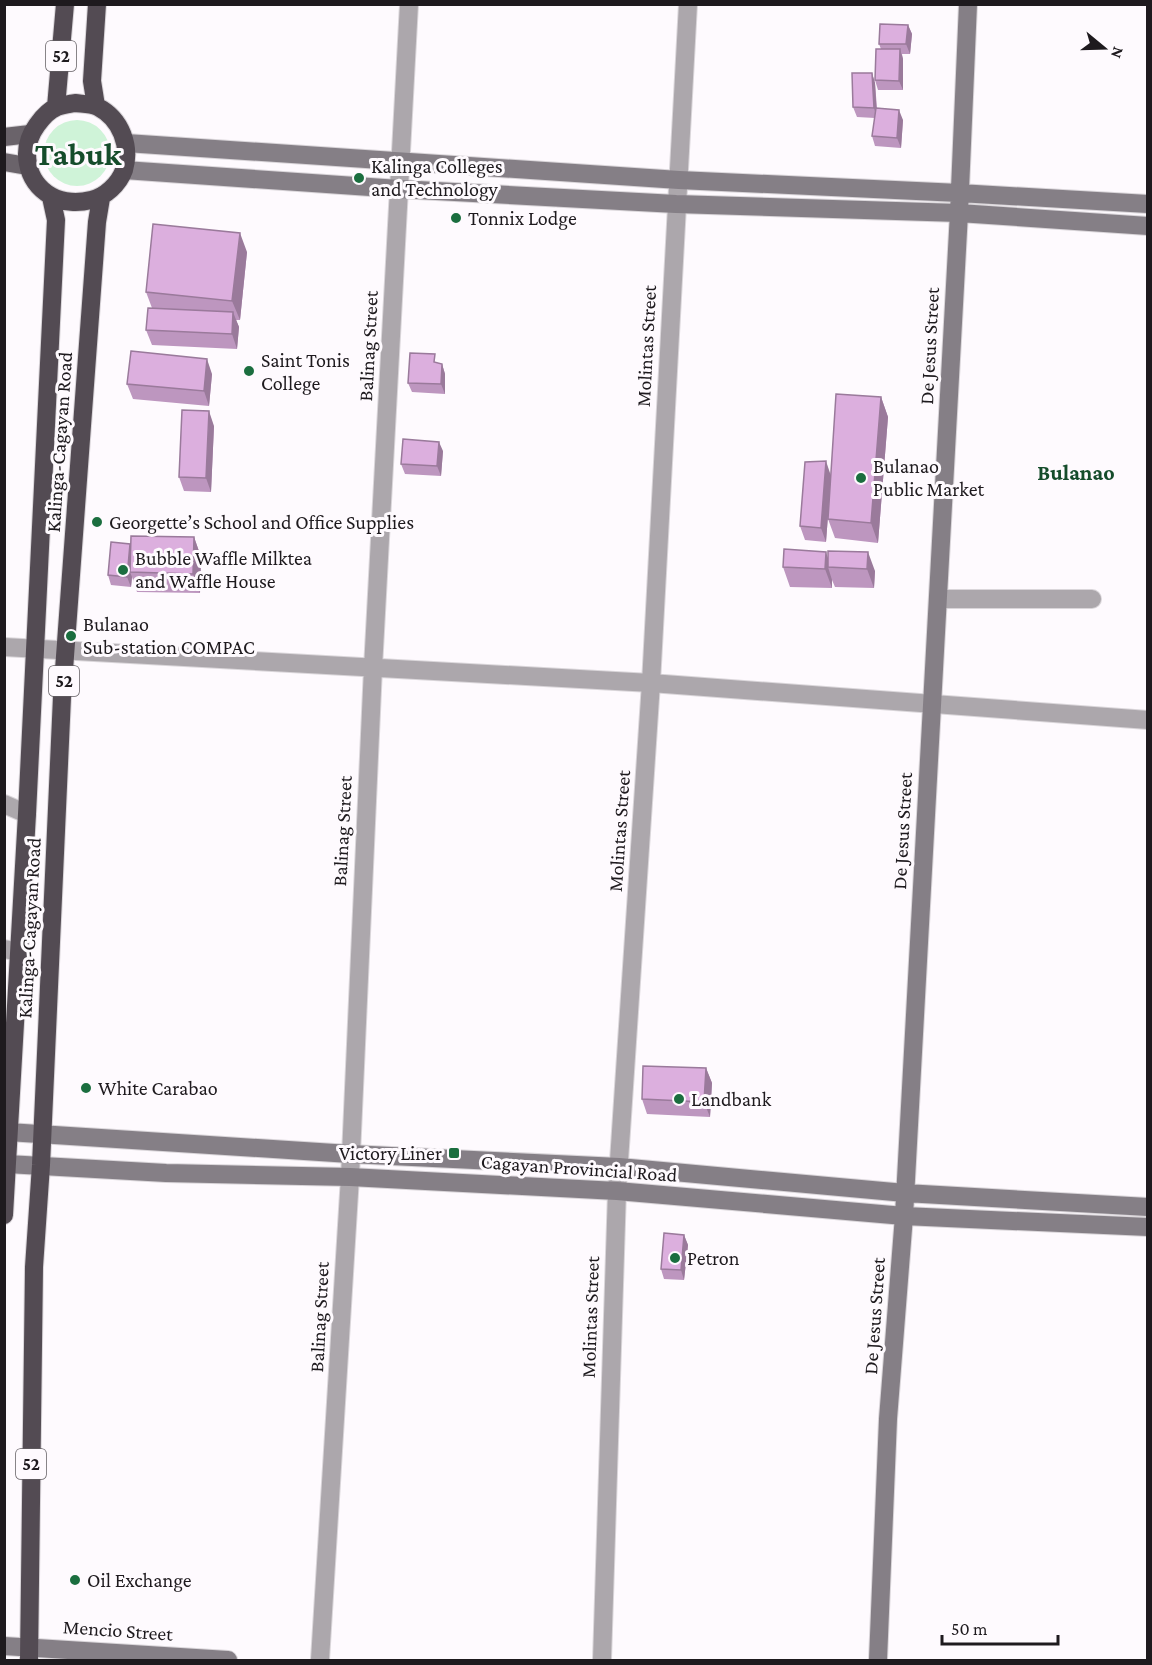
<svg xmlns="http://www.w3.org/2000/svg" width="1152" height="1665" viewBox="0 0 1152 1665" font-family="'Crimson Pro',serif">
<style>
.green{fill:#cff3d8}
.lines{fill:none;stroke-linecap:round;stroke-linejoin:round}
.street-casing{stroke:#dad6da;stroke-width:20}
.secondary-casing{stroke:#dad6da;stroke-width:20}
.primary-casing{stroke:#dad6da;stroke-width:20}
.highway-casing{stroke:#dad6da;stroke-width:20}
.street{stroke:#aca7ac;stroke-width:18}
.secondary{stroke:#857f86;stroke-width:18}
.primary{stroke:#6a636a;stroke-width:18}
.highway{stroke:#534b53;stroke-width:18}
.wall{fill:#bd96bf}
.shaded-wall{fill:#9a7a9b}
.building{fill:#dcafde;stroke:#9a7a9b;stroke-width:1.5}
.poi-dot{fill:#1b6e3f;stroke:#fefafe;stroke-width:2}
.labels{text-anchor:middle;dominant-baseline:central;stroke-width:6;stroke-linejoin:round;paint-order:stroke}
.shield{fill:#fefafe;stroke:#615d61;stroke-width:1.5}
.shield-label{font-size:18px;font-weight:bold;fill:#1e1a1e}
.poi-label{font-size:20px;fill:#1e1a1e;stroke:#fefafe;text-anchor:start}
.street-label{font-size:20px;fill:#1e1a1e;stroke:#fefafe}
.quarter-label{font-size:22px;font-weight:bold;fill:#154c2b;stroke:#fefafe}
.town-label{font-size:32px;font-weight:bold;fill:#154c2b;stroke:#fefafe}
</style>
<rect width="100%" height="100%" fill="#fefafe"/>
<path class="green" d="M44 153a33 33 0 1 1 66 0a33 33 0 1 1-66 0Z"/>
<g class="lines">
<g class="street-casing">
<path id="street" d="M938,599H1092
M4,647L651,683L1148,720
M4,804L27,814
M4,949L19,952
M320,1660L350,1177L373,668L409,4
M602,1660L617,1191L651,683L688,4"/>
</g>
<g class="secondary-casing">
<path id="secondary" d="M126,143L679,180L959,193L1148,204
M124,170L399,189L676,204L959,213L1148,226
M8,1132L350,1154L619,1167L905,1193L1148,1207
M7,1164L166,1173L350,1177L617,1191L904,1216L1148,1227
M4,1646L228,1660
M878,1660L888,1419L904,1216L959,213L968,4"/>
</g>
<g class="primary-casing">
<path id="primary" d="M4,137L30,134
M4,162L27,166"/>
</g>
<g class="highway-casing">
<path id="highway" d="M75,103C83,104 92,104 98,107C121,119 131,146 124,170C119,184 105,197 91,200C79,203 63,203 51,196C25,181 20,148 37,125C42,118 49,110 57,107C63,105 70,104 75,103Z
M96,106L92,81L97,4
M56,107L65,4
M4,1215L27,814L56,220L51,197
M29,1660L34,1267L41,1165L62,697L97,222L101,198"/>
</g>
<use href="#street" class="street"/>
<use href="#secondary" class="secondary"/>
<use href="#primary" class="primary"/>
<use href="#highway" class="highway"/>
</g>
<path class="wall" d="M908,25L912,34L910,54H902L903,59V90H878L875,80L881,49L879,44Z
M872,73L875,83L877,108L903,120L901,148L875,146L872,136L875,118L857,117L853,107Z
M247,252L240,320H236L239,327L237,349L152,345L146,330L152,308L146,292Z
M438,363L442,364L445,374V394L412,392L408,383Z
M212,374L209,406L133,399L127,384Z
M881,397L888,417L878,543L835,538L828,519L829,502L826,542L805,540L800,526L831,475Z
M214,426L211,492L184,491L179,477Z
M443,451L441,476L405,474L401,464Z
M194,537L201,557L200,593L137,592L132,577L131,587L111,585L108,575L130,544Z
M828,551L875,571L874,588L835,587L832,580V588L790,587L783,567L828,559Z
M706,1068L712,1083L710,1117L647,1114L642,1099Z
M684,1235L688,1245L684,1280L664,1279L661,1269Z"/>
<path class="shaded-wall" d="M908,25L912,34L910,54L906,44Z
M900,49L903,59V90L899,81Z
M872,73L875,83L877,118L874,108Z
M899,110L903,120L901,148L897,138Z
M240,233L247,252L240,320L232,301Z
M233,312L239,327L237,349L232,334Z
M207,359L212,374L209,406L204,391Z
M442,364L445,374V394L441,384Z
M881,397L888,417L878,543L871,523Z
M209,411L214,426L211,492L206,478Z
M439,442L443,451L441,476L437,466Z
M826,461L831,476L826,542L821,528Z
M194,537L201,557L200,593L193,574Z
M130,544V572L132,577L131,587L127,577Z
M826,552L831,567H828L832,580V588L825,569Z
M868,552L875,571L874,588L867,569Z
M706,1068L712,1083L710,1117L704,1102Z
M684,1235L688,1245L684,1280L681,1270Z"/>
<path class="building" d="M880,24L908,25L906,44H879Z
M876,49H900L899,81L875,80Z
M852,73H872L874,108L853,107Z
M876,108L899,110L897,138L872,136Z
M153,224L240,233L232,301L146,292Z
M148,308L233,312L232,334L146,330Z
M131,351L207,359L204,391L127,384Z
M410,353L435,354L434,362L442,364L441,384L408,383Z
M836,394L881,397L871,523L828,519Z
M182,410L209,411L206,478L179,477Z
M403,439L439,442L437,466L401,464Z
M826,461L821,528L800,526L805,462Z
M131,536L194,537L193,574L130,572Z
M111,542L130,544L127,577L108,575Z
M784,549L826,552L825,569L783,567Z
M828,551L868,552L867,569L828,567Z
M643,1066L706,1068L704,1102L642,1099Z
M664,1233L684,1235L681,1270L661,1269Z"/>
<g class="poi-dot">
<circle cx="359" cy="178" r="6"/>
<circle cx="456" cy="218" r="6"/>
<circle cx="249" cy="371" r="6"/>
<circle cx="861" cy="478" r="6"/>
<circle cx="97" cy="522" r="6"/>
<circle cx="123" cy="570" r="6"/>
<circle cx="71" cy="636" r="6"/>
<circle cx="86" cy="1088" r="6"/>
<circle cx="679" cy="1099" r="6"/>
<rect x="448" y="1147" width="12" height="12" rx="3"/>
<circle cx="675" cy="1258" r="6"/>
<circle cx="75" cy="1580" r="6"/>
</g>
<g class="labels">
<g class="shield">
<rect x="46" y="41" width="30" height="30" rx="4.5"/>
<rect x="49" y="666" width="30" height="30" rx="4.5"/>
<rect x="16" y="1449" width="30" height="30" rx="4.5"/>
</g>
<g class="shield-label">
<text x="61" y="56">52</text>
<text x="64" y="681">52</text>
<text x="31" y="1464">52</text>
</g>
<g class="poi-label">
<text x="371" y="166">Kalinga Colleges<tspan x="371" dy="23">and Technology</tspan></text>
<text x="468" y="218">Tonnix Lodge</text>
<text x="261" y="360">Saint Tonis<tspan x="261" dy="23">College</tspan></text>
<text x="873" y="466">Bulanao<tspan x="873" dy="23">Public Market</tspan></text>
<text x="109" y="522">Georgette’s School and Office Supplies</text>
<text x="135" y="558">Bubble Waffle Milktea<tspan x="135" dy="23">and Waffle House</tspan></text>
<text x="83" y="624">Bulanao<tspan x="83" dy="23">Sub-station COMPAC</tspan></text>
<text x="98" y="1088">White Carabao</text>
<text x="691" y="1099">Landbank</text>
<text x="442" y="1153" text-anchor="end">Victory Liner</text>
<text x="687" y="1258">Petron</text>
<text x="87" y="1580">Oil Exchange</text>
</g>
<g class="street-label">
<text transform="translate(368 346) rotate(-87)">Balinag Street</text>
<text transform="translate(646 346) rotate(-87)">Molintas Street</text>
<text transform="translate(929 346) rotate(-87)">De Jesus Street</text>
<text transform="translate(59 442) rotate(-86)">Kalinga-Cagayan Road</text>
<text transform="translate(342 831) rotate(-87)">Balinag Street</text>
<text transform="translate(619 831) rotate(-86)">Molintas Street</text>
<text transform="translate(902 831) rotate(-87)">De Jesus Street</text>
<text transform="translate(29 928) rotate(-87)">Kalinga-Cagayan Road</text>
<text transform="translate(579 1168) rotate(4)">Cagayan Provincial Road</text>
<text transform="translate(874 1316) rotate(-86)">De Jesus Street</text>
<text transform="translate(319 1317) rotate(-87)">Balinag Street</text>
<text transform="translate(590 1317) rotate(-88)">Molintas Street</text>
<text transform="translate(118 1630) rotate(4)">Mencio Street</text>
</g>
<g class="quarter-label">
<text x="1076" y="472">Bulanao</text>
</g>
<g class="town-label">
<text x="78" y="154">Tabuk</text>
</g>
</g>
<rect width="1152" height="1665" fill="none" stroke="#1e1a1e" stroke-width="12"/>
<g transform="translate(1104 48) rotate(109)" stroke="#fefafe" stroke-width="4.5" paint-order="stroke">
<path d="M0-4.5L10 22L0 15L-10 22Z" fill="#1e1a1e"/>
<text y="-9" font-size="16" font-weight="bold" text-anchor="middle" fill="#1e1a1e">N</text>
</g>
<path d="M942 1635v9h116v-9" fill="none" stroke="#1e1a1e" stroke-width="3"/>
<text x="951" y="1635" font-size="18" fill="#1e1a1e" stroke="#fefafe" stroke-width="4.5" paint-order="stroke">50 m</text>
</svg>
